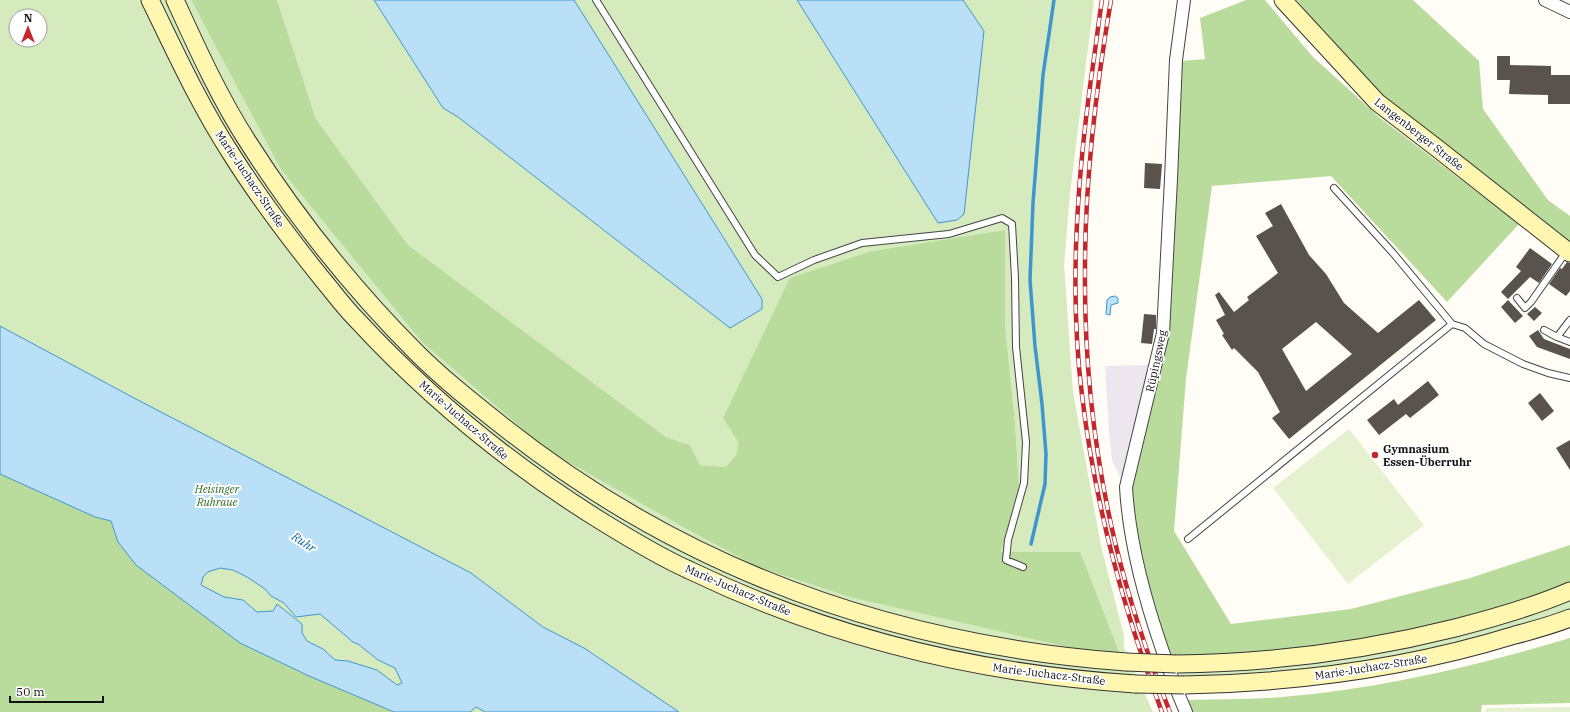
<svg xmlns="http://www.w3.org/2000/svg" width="1570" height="712" viewBox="0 0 1570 712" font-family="'IBM Plex Serif',serif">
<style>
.industrial{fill:#eee6ef}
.green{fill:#d5ebbd;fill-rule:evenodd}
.forest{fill:#b9dc9c}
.pitch{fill:#e6f2cf}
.water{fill:#b9e0f7;stroke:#3f96cf;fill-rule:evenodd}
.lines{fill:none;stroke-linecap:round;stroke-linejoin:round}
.stream{stroke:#3f96cf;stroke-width:3.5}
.building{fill:#5a524d;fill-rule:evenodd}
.lane-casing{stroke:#444;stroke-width:8}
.street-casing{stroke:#444;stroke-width:14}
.secondary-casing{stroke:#333;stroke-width:19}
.lane{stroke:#fff;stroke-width:6}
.street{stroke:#fff;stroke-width:12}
.secondary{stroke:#fff6b0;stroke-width:17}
.rail-casing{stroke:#c4262e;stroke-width:4.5}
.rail{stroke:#fff;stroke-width:3;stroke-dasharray:9;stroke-linecap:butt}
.secondary-bridge-casing{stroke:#333;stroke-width:19;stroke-linecap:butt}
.secondary-bridge{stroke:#fff6b0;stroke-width:17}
.poi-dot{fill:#c4262e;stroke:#fff;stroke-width:1.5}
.labels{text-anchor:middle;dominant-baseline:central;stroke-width:4;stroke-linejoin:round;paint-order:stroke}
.street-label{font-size:11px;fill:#111;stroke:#fff}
.poi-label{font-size:11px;font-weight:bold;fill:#111;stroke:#fff;text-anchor:start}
.park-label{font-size:11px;font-style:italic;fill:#2f6b1f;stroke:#fff}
.water-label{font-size:12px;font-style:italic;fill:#1768a6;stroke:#fff}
</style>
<rect width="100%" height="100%" fill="#fffdf5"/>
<path class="industrial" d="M1150,365L1123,483L1112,460L1109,433L1105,366Z"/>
<path class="green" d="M0,0H191L281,170L421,341L853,598L1071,648L1032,552H1001L1019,487L1015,422L1005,324V230L872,251L740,443L736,455L726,467L700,465L690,445L666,437L408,245L316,119L277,0H1094L1070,193L1064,265L1073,392L1101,546L1124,636V648L1153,712H0ZM16,16H40V40H16Z
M1570,600V609L1530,625L1382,660L1280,673L1182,678L1177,670Z"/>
<path class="forest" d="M191,0H277L316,119L408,245L666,437L690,445L700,465L726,467L736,455L739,443L723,418L790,278L872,251L1005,230V324L1015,422L1019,487L1001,552H1080L1119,652L1071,648L853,598L758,567L685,528L547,450L421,341L281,170Z
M1246,0H1265L1312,56L1379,117L1519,224L1447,302L1331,176L1212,186L1186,379L1174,531L1231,624L1351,609L1470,578L1570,545V587L1517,607L1336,649L1168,658L1149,603L1130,488L1162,352L1181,61L1205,59L1200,18Z
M1297,0H1413L1479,61L1483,109L1548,200L1570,216V242L1443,148L1340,57Z
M0,474L95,517L111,521L118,542L136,565L178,596L309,676L394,712H0Z
M1570,638V703L1482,705L1481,712H1190L1185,700C1218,699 1250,700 1282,697C1380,689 1477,666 1570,638Z"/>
<path class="pitch" d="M1349,429L1424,525L1348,584L1273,488Z
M1570,707V712H1485L1486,708Z"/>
<path class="water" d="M374,0H574L762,299V309L730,328L458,117L443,108Z
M797,0H963L984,31L964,214L957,220L938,223Z
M1115,296L1118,298V303L1111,305L1110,315L1106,314L1107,300L1110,297Z
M0,326L134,398L471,573L543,627L584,648L679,712H485L476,707L470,712H394L309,676L240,643L136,565L118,542L111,521L95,517L0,474ZM220,568L233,570L247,577L265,589L271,596L284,603L296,617L320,614L353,642L358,644L378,660L395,668L402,683L397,685L377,670L348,661L335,660L323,649L307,641L302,633V624L277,604L273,611L257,612L243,600L224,597L201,585L203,577L208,572Z"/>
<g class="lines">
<path class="stream" d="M1031,544L1045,484L1046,454L1042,404L1035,346L1030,280L1033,203L1043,75L1054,0"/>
</g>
<path class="building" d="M1497,56H1510V65L1551,66V75H1570V104H1548V95L1509,94L1510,80H1497Z
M1145,163L1162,164L1160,189L1144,188Z
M1281,204L1309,255L1326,274L1344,303L1378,333L1419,300L1436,320L1289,439L1272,418L1280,412L1258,372L1234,348L1232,350L1222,335L1224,334L1216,320L1225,315L1215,295L1219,292L1234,312L1249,300L1247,297L1278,273L1256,236L1273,226L1265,213ZM1316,322L1352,354L1306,391L1282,349Z
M1530,248L1552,264L1539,283L1530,277L1508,299L1501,292L1521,271L1516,267Z
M1567,262L1570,263V291L1566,296L1549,284L1560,268L1562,269Z
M1508,300L1523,316L1515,323L1501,307Z
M1535,307L1542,313L1534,321L1527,314Z
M1144,314L1156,315V329H1154L1152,344L1141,343Z
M1538,330L1544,339L1570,349V359L1537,347L1529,336Z
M1428,381L1439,395L1410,418L1406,414L1379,435L1367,420L1394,399L1398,405Z
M1540,393L1554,411L1542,421L1528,403Z
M1570,440V470L1556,448Z"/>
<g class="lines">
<g class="lane-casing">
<path id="lane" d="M596,0L755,255L778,277L814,260L862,243L949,234L1002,218L1012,224L1015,278L1016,347L1026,442L1024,483L1008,540L1006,560L1023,567
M1334,188L1393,253L1452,324
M1517,298L1525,308L1531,302L1566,252
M1570,320L1557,337L1570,342
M1544,330L1557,337
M1188,539L1452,324L1465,328L1484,344L1523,364L1548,373L1570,378"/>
</g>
<g class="street-casing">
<path id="street" d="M1184,0L1176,60L1171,179L1163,333L1126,487C1129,542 1144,597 1162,649C1169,670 1177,692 1186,712
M1545,0L1570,12"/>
</g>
<g class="secondary-casing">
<path id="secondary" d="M150,0C175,51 199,104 230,152C258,197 290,239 323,280C334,293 344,307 356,319C429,398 513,467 606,524C632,540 660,557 689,570C830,638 979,674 1135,684
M175,0C197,48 219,97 248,142C296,217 353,289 416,352C442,378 471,401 500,424C683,570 894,645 1126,662
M1283,0L1377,102L1438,149L1570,253
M1176,664C1270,663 1363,651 1455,628C1494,618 1533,607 1570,591
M1184,685C1296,683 1408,668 1515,635C1534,630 1552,625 1570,618"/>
</g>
<use href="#lane" class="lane"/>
<use href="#street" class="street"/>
<use href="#secondary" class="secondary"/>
<g class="rail-casing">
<path id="rail" d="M1102,0C1098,26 1095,53 1091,79C1077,183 1069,291 1082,395C1095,505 1123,609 1162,712
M1111,0C1096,88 1085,178 1085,268C1084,360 1094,453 1115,542C1129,600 1148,657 1170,712"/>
</g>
<use href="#rail" class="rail"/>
<g class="secondary-bridge-casing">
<path id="secondary-bridge" d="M1126,662L1176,664
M1135,684L1184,685"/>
</g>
<use href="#secondary-bridge" class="secondary-bridge"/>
</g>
<circle class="poi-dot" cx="1375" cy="455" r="4"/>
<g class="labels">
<g class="street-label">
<text transform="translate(1419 134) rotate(38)">Langenberger Straße</text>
<text transform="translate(250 179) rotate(56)">Marie-Juchacz-Straße</text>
<text transform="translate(1156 361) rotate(-78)">Rüpingsweg</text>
<text transform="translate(464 420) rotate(41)">Marie-Juchacz-Straße</text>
<text transform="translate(738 590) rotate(23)">Marie-Juchacz-Straße</text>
<text transform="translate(1371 667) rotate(-9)">Marie-Juchacz-Straße</text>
<text transform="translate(1049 674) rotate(7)">Marie-Juchacz-Straße</text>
</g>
<g class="poi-label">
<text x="1383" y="449">Gymnasium<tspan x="1383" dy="13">Essen-Überruhr</tspan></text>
</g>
<g class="park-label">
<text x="217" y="489">Heisinger<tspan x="217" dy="13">Ruhraue</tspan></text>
</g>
<g class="water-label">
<text transform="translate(304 542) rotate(34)">Ruhr</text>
</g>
</g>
<g transform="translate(28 28)"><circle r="19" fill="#ffffff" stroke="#a0a0a0"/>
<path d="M0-3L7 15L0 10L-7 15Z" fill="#c4262e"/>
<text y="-6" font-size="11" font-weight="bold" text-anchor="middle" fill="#111111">N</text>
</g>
<path d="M10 696v6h93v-6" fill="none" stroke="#111111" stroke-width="2"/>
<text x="16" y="696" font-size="12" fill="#111111" stroke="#ffffff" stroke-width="3" paint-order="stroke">50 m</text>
</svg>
